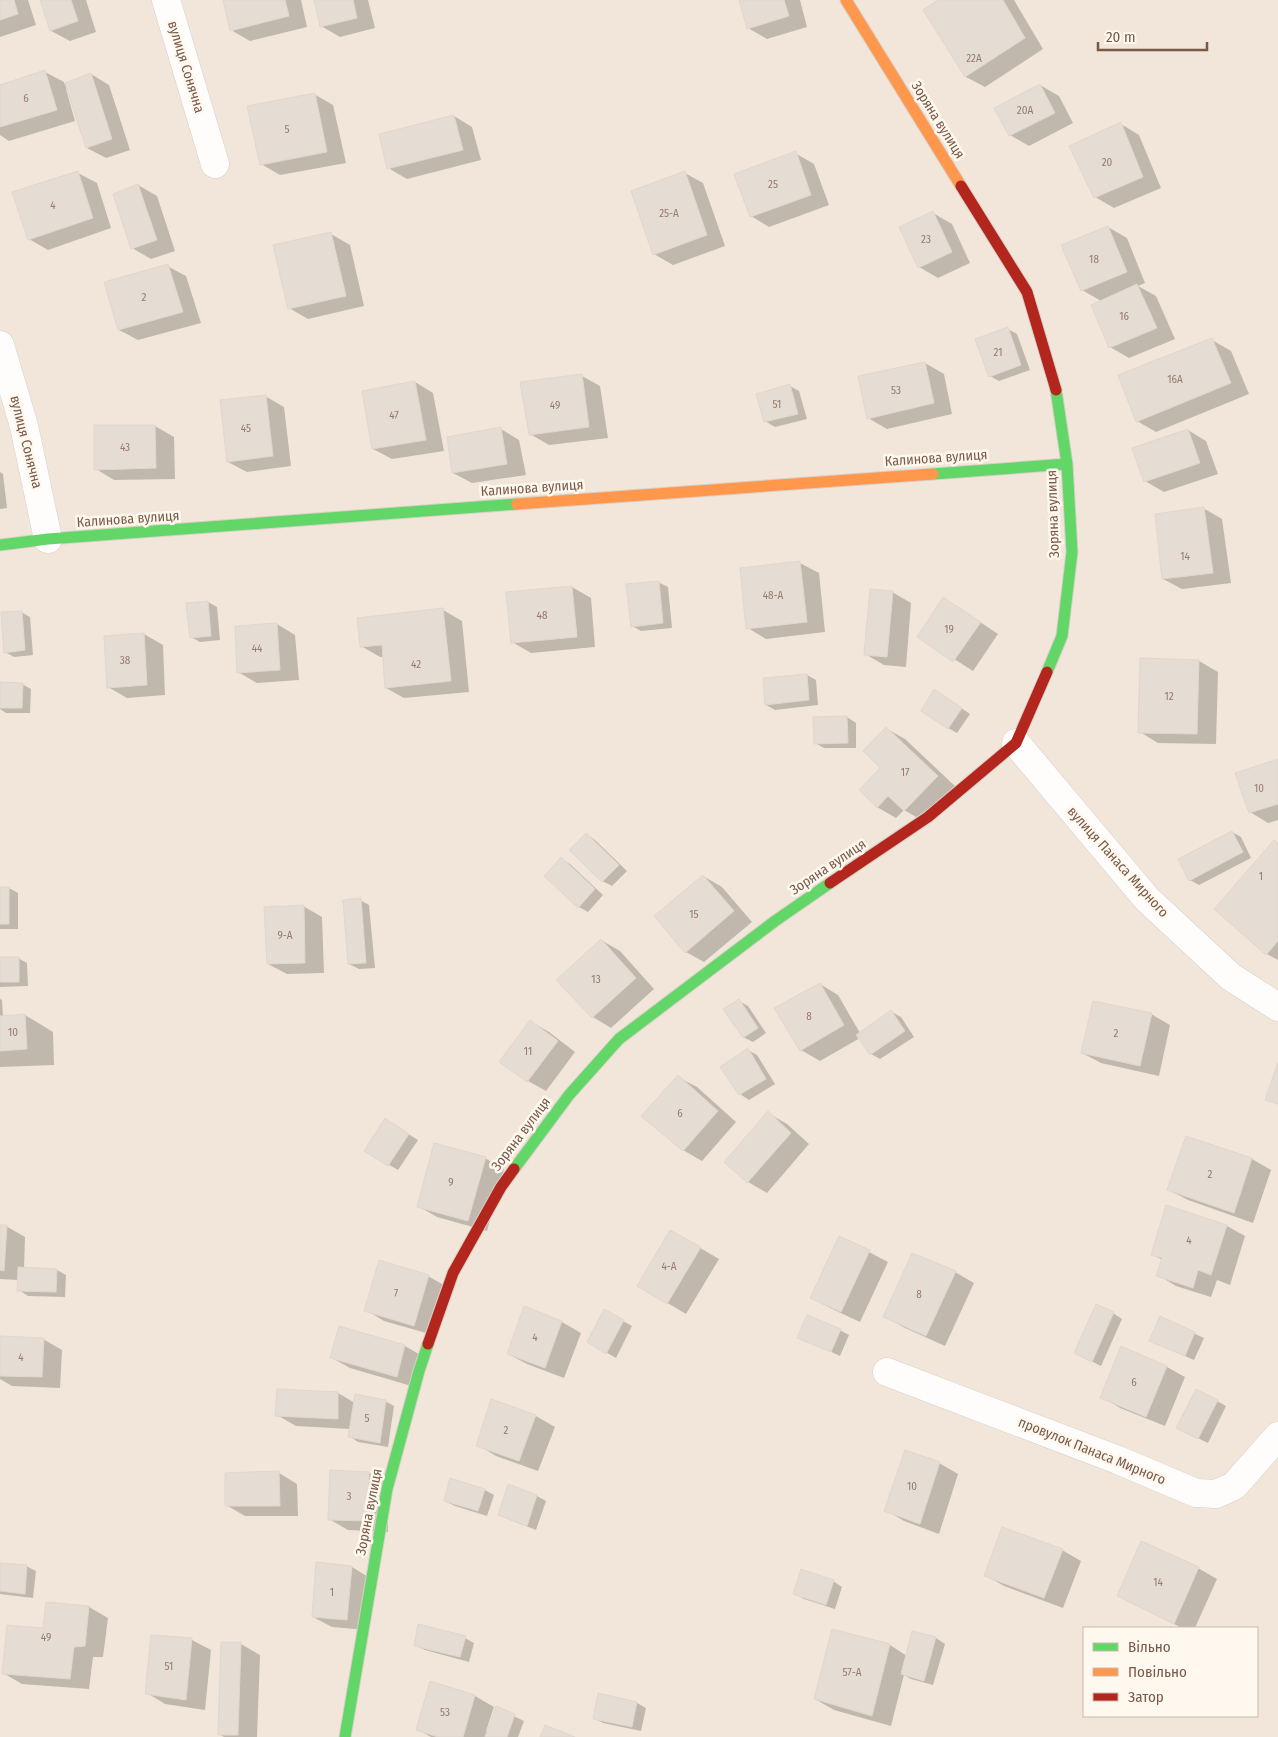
<svg xmlns="http://www.w3.org/2000/svg" width="1278" height="1737" viewBox="0 0 1278 1737" font-family="'Fira Sans Condensed',sans-serif">
<style>
.residential{fill:#f1e6d9;fill-rule:evenodd}
.shadow{fill:#0003}
.building{fill:#e5dcd3;stroke:#e2d6ce}
.lines{fill:none;stroke-linecap:round;stroke-linejoin:round}
.street-casing{stroke:#d7d0ca;stroke-width:29}
.fast-casing{stroke:#d8d0c8;stroke-width:13}
.slow-casing{stroke:#d8d0c8;stroke-width:13}
.jam-casing{stroke:#d8d0c8;stroke-width:13}
.street{stroke:#fefdfc;stroke-width:28}
.fast{stroke:#63d668;stroke-width:11}
.slow{stroke:#ff974d;stroke-width:11}
.jam{stroke:#b3261e;stroke-width:11}
.labels{text-anchor:middle;dominant-baseline:central;stroke-width:5;stroke-linejoin:round;paint-order:stroke}
.number-label{font-size:11px;fill:#967c6e}
.street-label{font-size:14px;fill:#795a4a;stroke:#fff8ee}
</style>
<rect width="100%" height="100%" fill="#f8f3ec"/>
<path class="residential" d="M0,0H1278V1737H0ZM1084,1628H1257V1716H1084Z"/>
<path class="shadow" d="M0,0H28L36,25L0,37Z
M41,0H86L96,32L70,41L51,31Z
M224,0H301L307,27L250,41L231,30Z
M315,0H368L375,28L340,37L321,26Z
M740,0H800L807,27L767,39L748,28Z
M941,0H1014L1043,49L985,87L966,77L924,10Z
M45,72L64,82V84L91,74L109,85L130,150L106,158L87,148L68,89H66L75,121L9,141L0,135V86Z
M1040,85L1059,96L1073,123L1029,146L1010,135Z
M314,94L333,105L346,163L280,175L261,164Z
M454,116L472,127L481,160L407,179L388,168Z
M1121,124L1139,135L1161,188L1114,208L1095,197Z
M795,153L814,164L829,205L769,227L751,216Z
M78,173L97,183L111,228L48,250L29,239Z
M685,173L703,183L725,246L673,265L654,254Z
M138,185L157,196L175,251L151,259L132,248Z
M933,213L952,224L970,263L938,278L919,267Z
M1108,227L1127,238L1145,283L1138,286L1156,296L1175,339L1129,358L1110,347L1101,301L1082,290Z
M331,234L350,245L364,306L308,319L289,308Z
M167,266L186,276L201,323L138,340L119,330Z
M1008,329L1017,334L1030,370L999,381L990,376Z
M1212,340L1231,351L1249,394L1156,432L1137,421Z
M925,363L944,374L952,414L887,429L868,418Z
M582,376L600,386L608,438L549,445L530,434Z
M415,382L433,393L444,451L392,459L373,449Z
M790,386L799,391L807,419L775,427L765,421Z
M265,396L284,407L291,466L247,472L228,462Z
M155,426L174,437L175,479L114,480L96,469Z
M501,429L519,440L526,475L472,483L453,473Z
M1188,430L1206,441L1218,474L1164,492L1145,481Z
M0,472L3,474L7,508L0,509Z
M1203,508L1222,519L1231,583L1182,589L1163,579Z
M800,563L819,573L825,632L766,639L748,628Z
M658,582L668,587L672,628L641,631L632,626Z
M572,587L591,598L595,647L531,653L512,642Z
M892,592L911,603L906,667L884,665L865,654Z
M208,602L217,607L220,640L200,642L191,637Z
M443,610L462,621L469,692L404,698L386,688L384,657H380L361,646Z
M962,610L998,634L973,671L918,636Z
M21,612L30,617L33,655L14,657L5,652Z
M277,624L295,635L299,680L257,683L238,672Z
M144,634L163,645L165,695L127,698L108,687Z
M1199,661L1218,672L1216,744L1158,743L1140,732Z
M807,675L816,680L818,705L775,710L766,705Z
M0,684H22L31,689L30,713H6L0,709Z
M944,696L970,714L957,733L948,728Z
M847,717L856,723V748H824L815,743Z
M887,729L905,739L956,787L923,821L904,810L896,818L877,807Z
M1278,760V820L1268,823L1250,812Z
M1232,832L1241,837L1251,858L1199,885L1190,880Z
M586,834L595,840L627,871L612,886L602,881Z
M1278,844V960L1267,954Z
M561,859L570,864L603,895L588,912L579,907Z
M703,876L722,887L752,922L704,962L686,952Z
M0,888H9L18,893V929H0Z
M360,900L369,905L375,968L359,969L349,964Z
M303,906L322,917L324,973L287,974L268,964Z
M601,940L620,951L654,989L611,1028L593,1017Z
M0,958H18L27,963L28,986L0,987Z
M820,984L838,995L860,1033L892,1012L901,1017L914,1037L880,1059L871,1054L860,1038L820,1061L801,1050Z
M0,999L2,1000L3,1017L25,1015L53,1032L54,1065L0,1067Z
M739,1001L748,1006L766,1033L753,1042L743,1037Z
M1151,1014L1170,1025L1159,1076L1101,1063L1082,1053Z
M530,1021L549,1032L575,1052L546,1091L528,1081Z
M748,1050L757,1055L775,1084L749,1100L740,1094Z
M678,1077L697,1087L736,1122L702,1161L683,1150Z
M768,1113L787,1124L809,1144L767,1193L748,1182L726,1162Z
M394,1125L418,1140L398,1170L365,1151Z
M1187,1138L1252,1159L1271,1170L1253,1223L1188,1200L1169,1190Z
M485,1158L504,1169L487,1231L437,1217L418,1206Z
M0,1226H6L25,1237L24,1269L57,1270L66,1275L65,1297L28,1296L19,1290V1280L0,1279Z
M1227,1226L1245,1236L1230,1285L1217,1280L1211,1297L1176,1286L1158,1275L1162,1260L1152,1254Z
M671,1231L719,1259L686,1314L639,1286Z
M840,1237L888,1262L860,1322L830,1308L812,1298Z
M955,1272L974,1283L945,1346L903,1327L885,1316Z
M428,1276L447,1287L433,1335L384,1321L366,1310Z
M525,1308L562,1322L581,1333L564,1378L527,1364L508,1354Z
M605,1311L632,1326L616,1358L588,1342Z
M1113,1313L1122,1319L1101,1366L1085,1358Z
M1160,1318L1204,1338L1194,1360L1160,1345Z
M340,1327L405,1346L424,1357L415,1387L350,1368L332,1358Z
M840,1330L849,1335L840,1356L799,1337Z
M0,1337L43,1339L62,1350L60,1388L12,1386L0,1379Z
M1122,1348L1167,1367L1185,1377L1165,1426L1120,1408L1102,1397Z
M338,1393L355,1403L385,1401L394,1406L388,1447L358,1442L349,1436L350,1429L296,1426L277,1415Z
M492,1401L536,1416L555,1427L538,1471L496,1456L478,1445Z
M1217,1401L1226,1406L1208,1443L1187,1433Z
M939,1463L958,1474L939,1534L904,1521L886,1510Z
M279,1473L297,1484L298,1516H245L226,1505Z
M369,1473L388,1484V1532L348,1530L329,1519Z
M451,1480L485,1490L494,1495L487,1516L455,1506L445,1501Z
M509,1486L537,1496L546,1501L536,1530L508,1519L499,1514Z
M1062,1550L1081,1561L1063,1608L1004,1586L985,1575Z
M0,1564L26,1566L36,1571L33,1598L0,1594Z
M352,1567L370,1578L366,1630L332,1627L313,1617Z
M1198,1568L1217,1579L1195,1628H1182L1119,1596Z
M833,1581L842,1587L835,1609L804,1599L795,1594Z
M89,1607L108,1618L103,1657H93L89,1689L22,1684L3,1673L44,1630Z
M152,1636L192,1640L211,1650L205,1710L165,1704L147,1693Z
M465,1638L474,1643L469,1662L425,1650L416,1645Z
M936,1638L945,1644L933,1685L911,1679L904,1675L891,1726L834,1710L815,1699L890,1645L907,1656Z
M222,1643L241,1644L260,1655L257,1737H224L219,1734Z
M431,1683L475,1696L494,1707L486,1731L488,1732L497,1708L524,1721L518,1737H431L417,1729Z
M599,1695L637,1703L646,1708L641,1731L603,1723L594,1718Z"/>
<path class="building" d="M0,0H14L18,14L0,20Z
M40,0H71L78,21L50,31Z
M223,0H285L289,16L230,31Z
M314,0H353L357,18L320,27Z
M739,0H784L789,16L747,29Z
M938,0H1003L1025,38L965,77L923,10Z
M45,70L57,110L0,127V85Z
M91,73L112,139L86,148L65,83Z
M1040,84L1055,113L1009,136L994,108Z
M315,93L327,152L260,165L247,106Z
M454,115L463,150L387,169L379,134Z
M1121,122L1143,177L1094,198L1069,146Z
M796,151L811,195L750,217L734,174Z
M78,171L93,218L28,240L12,192Z
M685,171L707,235L653,255L631,191Z
M138,184L157,240L131,249L113,194Z
M933,211L952,252L918,268L899,227Z
M1108,226L1127,272L1081,291L1061,245Z
M331,232L346,296L288,309L273,245Z
M168,264L183,312L118,330L104,282Z
M1137,284L1157,328L1109,348L1091,305Z
M1008,327L1021,365L989,377L975,339Z
M1212,338L1231,383L1136,422L1118,375Z
M925,362L934,403L867,419L858,376Z
M582,374L589,427L529,435L520,382Z
M415,381L426,440L372,449L362,391Z
M790,384L798,414L764,422L756,394Z
M266,395L273,456L227,462L220,400Z
M94,425H155L156,468L94,470Z
M501,427L507,464L452,473L447,437Z
M1188,429L1200,463L1144,482L1132,448Z
M1204,507L1213,573L1162,579L1155,514Z
M800,561L807,622L746,629L740,568Z
M659,581L663,623L631,627L626,584Z
M572,586L577,637L511,643L506,592Z
M870,589L893,591L887,657L864,655Z
M943,597L981,622L953,662L917,637Z
M208,601L211,636L190,638L186,603Z
M443,608L451,681L385,688L382,645L360,647L357,618Z
M22,611L25,650L4,653L1,612Z
M277,623L280,670L237,673L235,626Z
M144,633L147,685L107,688L104,636Z
M1140,658L1199,660L1197,734L1138,733Z
M807,674L809,700L765,705L763,678Z
M0,682L23,683L22,708H0Z
M934,689L962,708L948,729L921,711Z
M847,716L848,743L814,744L813,717Z
M886,727L938,776L904,811L888,796L877,808L859,790L880,768L863,751Z
M1278,759V804L1249,813L1235,773Z
M1232,831L1243,852L1189,881L1178,859Z
M586,833L619,865L602,882L569,850Z
M1274,840L1278,843V941L1266,955L1214,909Z
M561,857L595,889L578,908L544,876Z
M703,875L734,911L685,953L654,916Z
M0,887H9V924H0Z
M361,898L366,963L348,964L343,900Z
M304,905L305,963L267,964L264,907Z
M601,939L636,978L592,1018L556,980Z
M0,957H19V982H0Z
M820,983L844,1025L800,1051L774,1008Z
M739,999L758,1028L743,1038L723,1009Z
M1093,1001L1152,1013L1140,1066L1081,1053Z
M891,1010L905,1031L870,1055L856,1035Z
M25,1014L27,1049L0,1051V1016Z
M530,1020L558,1041L527,1082L499,1062Z
M748,1048L766,1079L739,1095L720,1067Z
M1278,1062V1104L1265,1100Z
M678,1075L718,1111L683,1151L641,1116Z
M768,1111L791,1133L747,1183L724,1162Z
M385,1118L409,1134L388,1166L364,1151Z
M1186,1136L1252,1158L1234,1213L1167,1190Z
M434,1143L486,1157L468,1221L417,1207Z
M1166,1205L1227,1225L1211,1275L1198,1270L1193,1288L1156,1276L1162,1258L1151,1255Z
M0,1225H7L4,1271L0,1270Z
M670,1230L701,1247L667,1304L637,1286Z
M839,1236L870,1250L841,1312L810,1298Z
M912,1253L956,1271L926,1336L883,1317Z
M379,1260L429,1275L414,1326L364,1311Z
M18,1267L57,1269L56,1292L17,1291Z
M1096,1304L1114,1312L1092,1362L1074,1353Z
M524,1306L562,1321L545,1368L507,1354Z
M604,1309L624,1320L606,1354L587,1342Z
M807,1315L841,1329L831,1352L797,1338Z
M1160,1316L1195,1332L1185,1356L1149,1341Z
M339,1326L405,1345L397,1377L330,1358Z
M0,1336L44,1338L42,1377L0,1376Z
M1121,1346L1167,1366L1146,1417L1100,1398Z
M277,1389L338,1392V1419L275,1416Z
M1196,1389L1218,1400L1198,1439L1176,1428Z
M355,1394L386,1400L380,1443L348,1437Z
M491,1399L536,1415L519,1461L476,1446Z
M905,1450L940,1462L920,1524L884,1511Z
M330,1470L369,1472V1521L328,1520Z
M279,1471L280,1506H225V1473Z
M450,1478L485,1489L478,1511L444,1501Z
M508,1484L537,1495L527,1526L498,1515Z
M1002,1527L1063,1549L1044,1598L984,1576Z
M1141,1541L1199,1567L1174,1624L1117,1596Z
M316,1562L352,1566L347,1620L312,1617Z
M0,1563L27,1565L25,1594L0,1591Z
M801,1569L834,1580L826,1605L793,1594Z
M46,1602L89,1606L85,1646L74,1647L70,1679L2,1674L7,1625L43,1628Z
M418,1624L466,1636L460,1657L414,1646Z
M832,1629L890,1644L872,1716L814,1699Z
M912,1631L936,1637L924,1681L901,1674Z
M151,1635L192,1638L186,1700L145,1694Z
M221,1642H241L238,1735H218Z
M430,1681L475,1695L463,1737H438L416,1730Z
M598,1693L637,1702L632,1727L593,1719Z
M496,1706L515,1714L507,1737H485Z
M545,1725L575,1737H540Z"/>
<g class="lines">
<g class="street-casing">
<path id="street" d="M166,0L215,164
M0,345L24,426L48,539
M1016,743L1147,899L1231,977L1278,1007
M887,1372L1118,1460L1196,1493L1216,1494L1234,1486L1278,1436"/>
</g>
<g class="fast-casing">
<path id="fast" d="M933,474L1067,464
M0,545L48,539L517,504
M1047,672L1062,636L1072,552L1067,464L1056,390
M514,1169L569,1095L619,1039L775,921L830,883
M345,1737L387,1489L419,1371L428,1344"/>
</g>
<g class="slow-casing">
<path id="slow" d="M846,0L961,186
M517,504L933,474"/>
</g>
<g class="jam-casing">
<path id="jam" d="M961,186L1027,292L1056,390
M830,883L928,817L1016,743L1047,672
M428,1344L453,1273L501,1187L514,1169"/>
</g>
<use href="#street" class="street"/>
<use href="#fast" class="fast"/>
<use href="#slow" class="slow"/>
<use href="#jam" class="jam"/>
</g>
<g class="labels">
<g class="number-label">
<text x="974" y="58">22А</text>
<text x="26" y="98">6</text>
<text x="1025" y="110">20А</text>
<text x="287" y="129">5</text>
<text x="1107" y="162">20</text>
<text x="773" y="184">25</text>
<text x="53" y="205">4</text>
<text x="669" y="213">25-А</text>
<text x="926" y="239">23</text>
<text x="1094" y="259">18</text>
<text x="144" y="297">2</text>
<text x="1124" y="316">16</text>
<text x="998" y="352">21</text>
<text x="1175" y="379">16А</text>
<text x="896" y="390">53</text>
<text x="777" y="404">51</text>
<text x="555" y="405">49</text>
<text x="394" y="415">47</text>
<text x="246" y="428">45</text>
<text x="125" y="447">43</text>
<text x="1185" y="556">14</text>
<text x="773" y="595">48-А</text>
<text x="542" y="615">48</text>
<text x="949" y="629">19</text>
<text x="257" y="648">44</text>
<text x="125" y="660">38</text>
<text x="416" y="664">42</text>
<text x="1169" y="696">12</text>
<text x="905" y="772">17</text>
<text x="1259" y="788">10</text>
<text x="1261" y="876">1</text>
<text x="694" y="914">15</text>
<text x="285" y="935">9-А</text>
<text x="596" y="979">13</text>
<text x="809" y="1016">8</text>
<text x="13" y="1032">10</text>
<text x="1116" y="1033">2</text>
<text x="528" y="1051">11</text>
<text x="680" y="1113">6</text>
<text x="1210" y="1174">2</text>
<text x="451" y="1182">9</text>
<text x="1189" y="1240">4</text>
<text x="669" y="1266">4-А</text>
<text x="396" y="1293">7</text>
<text x="919" y="1294">8</text>
<text x="535" y="1337">4</text>
<text x="21" y="1357">4</text>
<text x="1134" y="1382">6</text>
<text x="367" y="1418">5</text>
<text x="506" y="1430">2</text>
<text x="912" y="1486">10</text>
<text x="349" y="1496">3</text>
<text x="1158" y="1582">14</text>
<text x="332" y="1592">1</text>
<text x="46" y="1637">49</text>
<text x="169" y="1666">51</text>
<text x="852" y="1672">57-А</text>
<text x="445" y="1712">53</text>
</g>
<g class="street-label">
<text transform="translate(186 67) rotate(73)">вулиця Сонячна</text>
<text transform="translate(938 120) rotate(58)">Зоряна вулиця</text>
<text transform="translate(26 442) rotate(76)">вулиця Сонячна</text>
<text transform="translate(936 458) rotate(-4)">Калинова вулиця</text>
<text transform="translate(532 488) rotate(-4)">Калинова вулиця</text>
<text transform="translate(1053 514) rotate(-92)">Зоряна вулиця</text>
<text transform="translate(128 519) rotate(-4)">Калинова вулиця</text>
<text transform="translate(1118 862) rotate(48)">вулиця Панаса Мирного</text>
<text transform="translate(828 867) rotate(-34)">Зоряна вулиця</text>
<text transform="translate(521 1134) rotate(-53)">Зоряна вулиця</text>
<text transform="translate(1092 1451) rotate(22)">провулок Панаса Мирного</text>
<text transform="translate(369 1512) rotate(-79)">Зоряна вулиця</text>
</g>
</g>
<rect x="1083" y="1627" width="175" height="90" fill="#fff8ee" stroke="#c9b9ac"/>
<rect x="1093" y="1643" width="25" height="8" fill="#63d668" stroke="#c9b9ac"/>
<text x="1128" y="1652" font-size="15" fill="#795a4a">Вільно</text>
<rect x="1093" y="1668" width="25" height="8" fill="#ff974d" stroke="#c9b9ac"/>
<text x="1128" y="1677" font-size="15" fill="#795a4a">Повільно</text>
<rect x="1093" y="1693" width="25" height="8" fill="#b3261e" stroke="#c9b9ac"/>
<text x="1128" y="1702" font-size="15" fill="#795a4a">Затор</text>
<path d="M1098 42v8h109v-8" fill="none" stroke="#795a4a" stroke-width="2.5"/>
<text x="1106" y="42" font-size="15" fill="#795a4a" stroke="#fff8ee" stroke-width="4" paint-order="stroke">20 m</text>
</svg>
